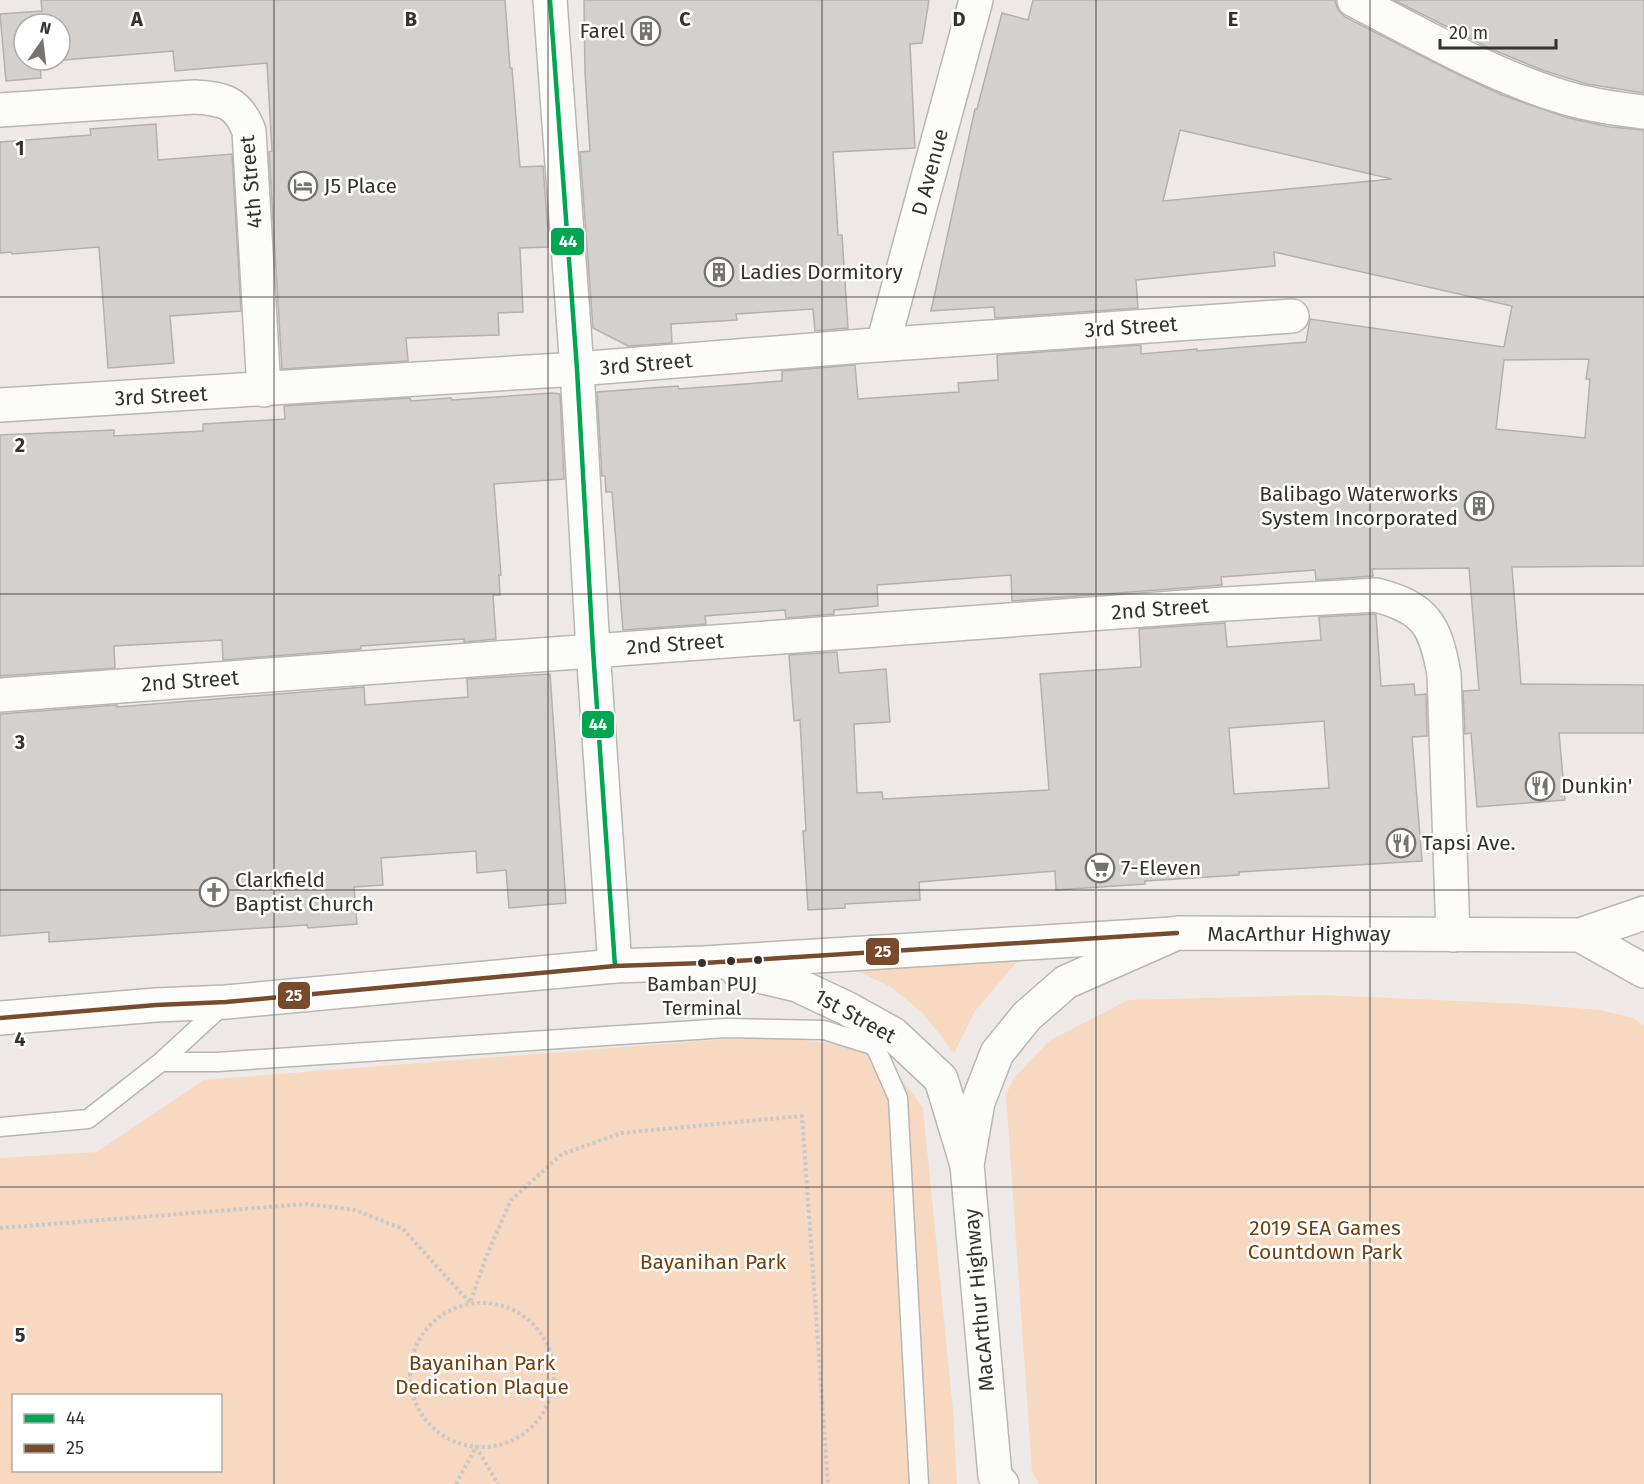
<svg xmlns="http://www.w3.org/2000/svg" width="1644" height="1484" viewBox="0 0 1644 1484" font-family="'Fira Sans',sans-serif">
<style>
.green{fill:#f7d8c1;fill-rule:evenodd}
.building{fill:#d4d0cd;stroke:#b4b1ae;stroke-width:1.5;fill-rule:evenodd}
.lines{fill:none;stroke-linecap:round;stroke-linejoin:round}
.lane-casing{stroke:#bab6b4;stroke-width:21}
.street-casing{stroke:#bab6b4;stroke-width:36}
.secondary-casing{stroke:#bab6b4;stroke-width:36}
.highway-casing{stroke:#bab6b4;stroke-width:36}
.path{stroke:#cac9c7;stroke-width:4;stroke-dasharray:3 3;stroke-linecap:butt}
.lane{stroke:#fcfcfb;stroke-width:18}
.street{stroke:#fcfcfb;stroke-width:33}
.secondary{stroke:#fcfcfb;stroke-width:33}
.highway{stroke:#fcfcfb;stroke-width:33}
.bus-1-casing{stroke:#fff;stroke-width:9}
.bus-2-casing{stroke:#fff;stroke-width:9}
.bus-1{stroke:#00a651;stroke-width:4.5}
.bus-2{stroke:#7a4b2a;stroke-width:4.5}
.grid{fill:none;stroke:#35322f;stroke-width:1.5;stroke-opacity:0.55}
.bus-dot{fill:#35322f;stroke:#fff;stroke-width:2}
.labels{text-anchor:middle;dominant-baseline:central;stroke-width:5;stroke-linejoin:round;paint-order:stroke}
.bus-label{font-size:20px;fill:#35322f;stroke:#fff}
.poi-label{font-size:21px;fill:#35322f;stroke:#fff;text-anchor:start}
.street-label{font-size:21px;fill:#35322f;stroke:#fff}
.park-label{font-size:21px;fill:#714110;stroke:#fff}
.grid-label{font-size:20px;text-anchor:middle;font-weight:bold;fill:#35322f;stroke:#fff;stroke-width:5;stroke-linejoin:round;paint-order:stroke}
.line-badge{stroke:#fff;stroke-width:2}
.badge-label{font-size:16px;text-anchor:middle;font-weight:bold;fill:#fff}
</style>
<rect width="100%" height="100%" fill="#eee9e6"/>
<path class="green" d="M1035,948L1015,964L975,1011L954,1053L923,1013L891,987L843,964Z
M1323,995L1525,1004L1600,1010L1633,1018L1644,1026V1484H1039L1032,1472L1006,1094L1015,1077L1049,1041L1128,1000Z
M782,1037L859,1048L893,1067L923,1108L953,1410L957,1484H0V1158L97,1152L204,1080L739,1038ZM14,1396H220V1470H14Z"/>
<path class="building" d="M41,0H505L510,68H512L520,167L543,166L549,247L520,248L523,312L498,313L499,335L406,338L408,361L282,369L269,152L272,151L267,63L175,71L173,51L40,62L41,78L6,81L0,14L42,11ZM24,24H60V60H24Z
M584,0H929L922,43L910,44L915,148L833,152L838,235H842L848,328L815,331L813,309L736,314L737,320L671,324L672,343L628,346L593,328L580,152L590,151L585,72Z
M1033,0H1335L1338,10L1345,17L1449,70L1502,95L1568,118L1610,127L1644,130V566L1512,567L1521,684L1644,685V733H1559L1565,800L1477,807L1471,733L1465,734L1463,691L1479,690L1469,568L1372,569L1373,576L1316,580L1315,570L1221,577L1222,585L1012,601L1011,575L877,585L878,606L834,610V614L786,618L785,610L705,616L706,624L623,630L612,492H606L605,476H602L597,392L678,386L679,389L782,381V371L855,365L858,399L959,392L958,383L998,380L997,355L1141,345V354L1197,349V351L1306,342L1310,319L1504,347L1512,306L1274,252L1275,266L1136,280L1138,308L995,318L994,307L931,311L975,109H977L1002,13L1028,20ZM1180,130L1392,179L1163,201ZM1589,359L1586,379H1590L1585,438L1496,429L1504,360Z
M1394,0H1644V93L1587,84L1542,70L1491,49Z
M156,124L158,160L232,154L241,311L170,316L174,363L108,368L99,247L12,254L11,252L0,253V142L91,135L90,129Z
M552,393L560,394L564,479L494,484L501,575H499L500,595H493L496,639L464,642V639L361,646V649L223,660L222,640L114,646L115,668L0,676V435L114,430V436L203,431V424L285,419L284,406L410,398L411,401L451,398L452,400Z
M1374,614L1376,615L1381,686L1414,684L1415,695L1426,694L1427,736L1412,737L1422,861L1239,872V875L1145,881V884L1056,890L1055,871L919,882L920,900L845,904V908L808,910L803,831H806L800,720L794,721L789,655L837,652L839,673L886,669L890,722L854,724L857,793L882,792L883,799L1049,790L1040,674L1141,667L1139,629L1225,623L1227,647L1321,640L1319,617ZM1324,721L1329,788L1234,794L1229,728Z
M550,674L566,903L509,908L506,870L477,873L476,851L381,858L383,885L354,887L357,924L308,928L307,925L49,942V932L0,936V714L117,705V707L364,687L365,705L468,697L467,679Z"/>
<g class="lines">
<g class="lane-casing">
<path id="lane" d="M161,1062H217L726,1028L824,1030L875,1046L898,1098L919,1484
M0,1127L88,1119L161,1062L225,1003"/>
</g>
<g class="street-casing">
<path id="street" d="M550,0L577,369L593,650L615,966
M1354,0C1422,35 1490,75 1563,97C1589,105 1617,109 1644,112
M0,110L195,97C224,99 238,102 249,131L264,390
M883,344L976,0
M0,405L577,369L862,346L1292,316
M0,695L1225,604L1376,595C1426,608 1435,625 1444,674L1453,935"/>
</g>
<g class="secondary-casing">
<path id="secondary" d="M738,971L797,985L846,1008L893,1034L941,1079L967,1165
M0,1018L156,1005L226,1002L615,966L704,963L1172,934"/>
</g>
<g class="highway-casing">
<path id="highway" d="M1580,935L1644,971
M1002,1484L995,1476L967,1165L978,1102L997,1053L1027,1016L1066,982L1177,933L1580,935L1644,913"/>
</g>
<path class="path" d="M0,1228L307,1204L355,1210L403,1229L470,1303L486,1257L511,1200L562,1154L621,1133L802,1116L828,1484
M410 1375a72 72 0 1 1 144 0a72 72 0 1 1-144 0Z
M456,1484L476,1447L498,1484"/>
<use href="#lane" class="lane"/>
<use href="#street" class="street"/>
<use href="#secondary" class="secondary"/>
<use href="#highway" class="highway"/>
<g class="bus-1-casing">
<path id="bus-1" d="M550,0L577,369L593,650L615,966"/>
</g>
<g class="bus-2-casing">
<path id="bus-2" d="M0,1018L156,1005L226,1002L615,966L704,963L1177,933"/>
</g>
<use href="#bus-1" class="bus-1"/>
<use href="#bus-2" class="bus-2"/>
</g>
<path class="grid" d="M274,0V1484M548,0V1484M822,0V1484M1096,0V1484M1370,0V1484M0,297H1644M0,594H1644M0,890H1644M0,1187H1644"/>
<defs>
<g id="building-ring" transform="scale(1.5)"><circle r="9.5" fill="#fff" stroke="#76726f" stroke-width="1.5"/><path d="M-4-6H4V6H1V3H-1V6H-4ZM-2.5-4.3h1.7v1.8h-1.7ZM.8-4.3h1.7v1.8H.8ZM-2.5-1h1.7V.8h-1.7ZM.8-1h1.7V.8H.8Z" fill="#76726f"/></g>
<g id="hotel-ring" transform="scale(1.5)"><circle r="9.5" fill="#fff" stroke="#76726f" stroke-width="1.5"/><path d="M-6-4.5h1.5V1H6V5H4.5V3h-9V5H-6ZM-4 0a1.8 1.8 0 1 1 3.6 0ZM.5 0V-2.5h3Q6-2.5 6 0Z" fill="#76726f"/></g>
<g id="restaurant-ring" transform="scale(1.5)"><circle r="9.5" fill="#fff" stroke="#76726f" stroke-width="1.5"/><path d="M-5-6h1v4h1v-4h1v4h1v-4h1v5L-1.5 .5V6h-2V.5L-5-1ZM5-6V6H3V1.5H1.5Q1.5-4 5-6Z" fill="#76726f"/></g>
<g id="supermarket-ring" transform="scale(1.5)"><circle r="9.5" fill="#fff" stroke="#76726f" stroke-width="1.5"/><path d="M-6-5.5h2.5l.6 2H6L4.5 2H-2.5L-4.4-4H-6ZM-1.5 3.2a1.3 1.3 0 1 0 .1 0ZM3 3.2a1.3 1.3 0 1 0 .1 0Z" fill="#76726f"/></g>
<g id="church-ring" transform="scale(1.5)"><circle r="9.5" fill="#fff" stroke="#76726f" stroke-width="1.5"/><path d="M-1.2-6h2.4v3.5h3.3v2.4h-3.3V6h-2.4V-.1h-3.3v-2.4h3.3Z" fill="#76726f"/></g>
</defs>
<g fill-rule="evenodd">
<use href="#building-ring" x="646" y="31"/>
<use href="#hotel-ring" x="303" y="186"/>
<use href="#building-ring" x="719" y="272"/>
<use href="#building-ring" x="1479" y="506"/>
<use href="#restaurant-ring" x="1540" y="786"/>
<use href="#restaurant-ring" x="1401" y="843"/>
<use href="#supermarket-ring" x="1100" y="868"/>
<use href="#church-ring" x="214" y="892"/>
</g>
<g class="bus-dot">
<circle cx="758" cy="960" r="5"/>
<circle cx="731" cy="961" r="5"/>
<circle cx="702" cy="963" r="5"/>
</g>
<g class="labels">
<g class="bus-label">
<text x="702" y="984">Bamban PUJ<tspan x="702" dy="24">Terminal</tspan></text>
</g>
<g class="poi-label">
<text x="625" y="31" text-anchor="end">Farel</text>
<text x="324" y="186">J5 Place</text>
<text x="740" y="272">Ladies Dormitory</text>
<text x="1458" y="494" text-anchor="end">Balibago Waterworks<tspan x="1458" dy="24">System Incorporated</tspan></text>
<text x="1561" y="786">Dunkin'</text>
<text x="1422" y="843">Tapsi Ave.</text>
<text x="1121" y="868">7-Eleven</text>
<text x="235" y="880">Clarkfield<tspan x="235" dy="24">Baptist Church</tspan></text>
</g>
<g class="street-label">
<text transform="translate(930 172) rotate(-75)">D Avenue</text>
<text transform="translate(251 182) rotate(-95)">4th Street</text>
<text transform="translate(1131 327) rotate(-4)">3rd Street</text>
<text transform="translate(646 364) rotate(-5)">3rd Street</text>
<text transform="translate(161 396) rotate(-3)">3rd Street</text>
<text transform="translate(1160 609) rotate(-4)">2nd Street</text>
<text transform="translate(675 644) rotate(-4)">2nd Street</text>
<text transform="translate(190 681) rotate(-4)">2nd Street</text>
<text x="1299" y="934">MacArthur Highway</text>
<text transform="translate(855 1016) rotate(29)">1st Street</text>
<text transform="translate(979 1300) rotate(-95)">MacArthur Highway</text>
</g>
<g class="park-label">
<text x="1325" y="1228">2019 SEA Games<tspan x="1325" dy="24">Countdown Park</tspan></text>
<text x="713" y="1262">Bayanihan Park</text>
<text x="482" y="1363">Bayanihan Park<tspan x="482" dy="24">Dedication Plaque</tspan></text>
</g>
</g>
<g class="grid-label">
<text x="137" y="26">A</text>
<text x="411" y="26">B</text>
<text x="685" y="26">C</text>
<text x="959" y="26">D</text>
<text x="1233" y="26">E</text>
<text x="20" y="155">1</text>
<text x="20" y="452">2</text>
<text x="20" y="749">3</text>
<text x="20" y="1046">4</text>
<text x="20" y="1342">5</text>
</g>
<g class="line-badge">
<rect x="550" y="227" width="35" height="29" rx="6" fill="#00a651"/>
<rect x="581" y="710" width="34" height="29" rx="6" fill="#00a651"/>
<rect x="865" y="937" width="35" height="29" rx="6" fill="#7a4b2a"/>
<rect x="277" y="981" width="34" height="29" rx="6" fill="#7a4b2a"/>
</g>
<g class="badge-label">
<text x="568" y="247">44</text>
<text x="598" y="730">44</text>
<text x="883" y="957">25</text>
<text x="294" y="1001">25</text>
</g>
<rect x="12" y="1394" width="210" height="78" fill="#ffffff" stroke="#aeadac" stroke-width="1.5"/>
<rect x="24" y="1414" width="30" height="9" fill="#00a651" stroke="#aeadac" stroke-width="1.5"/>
<text x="66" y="1424" font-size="18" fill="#35322f">44</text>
<rect x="24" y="1444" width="30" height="9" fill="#7a4b2a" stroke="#aeadac" stroke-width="1.5"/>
<text x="66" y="1454" font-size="18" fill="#35322f">25</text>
<g transform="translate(42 42) rotate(14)"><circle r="28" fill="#ffffff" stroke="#aeadac" stroke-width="1.5"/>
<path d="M0-4.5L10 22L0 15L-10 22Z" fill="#76726f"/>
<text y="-9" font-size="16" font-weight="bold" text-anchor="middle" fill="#35322f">N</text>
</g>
<path d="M1440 39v9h116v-9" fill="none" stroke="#35322f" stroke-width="3"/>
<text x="1449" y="39" font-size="18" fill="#35322f" stroke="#ffffff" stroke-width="4.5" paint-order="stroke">20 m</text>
</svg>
